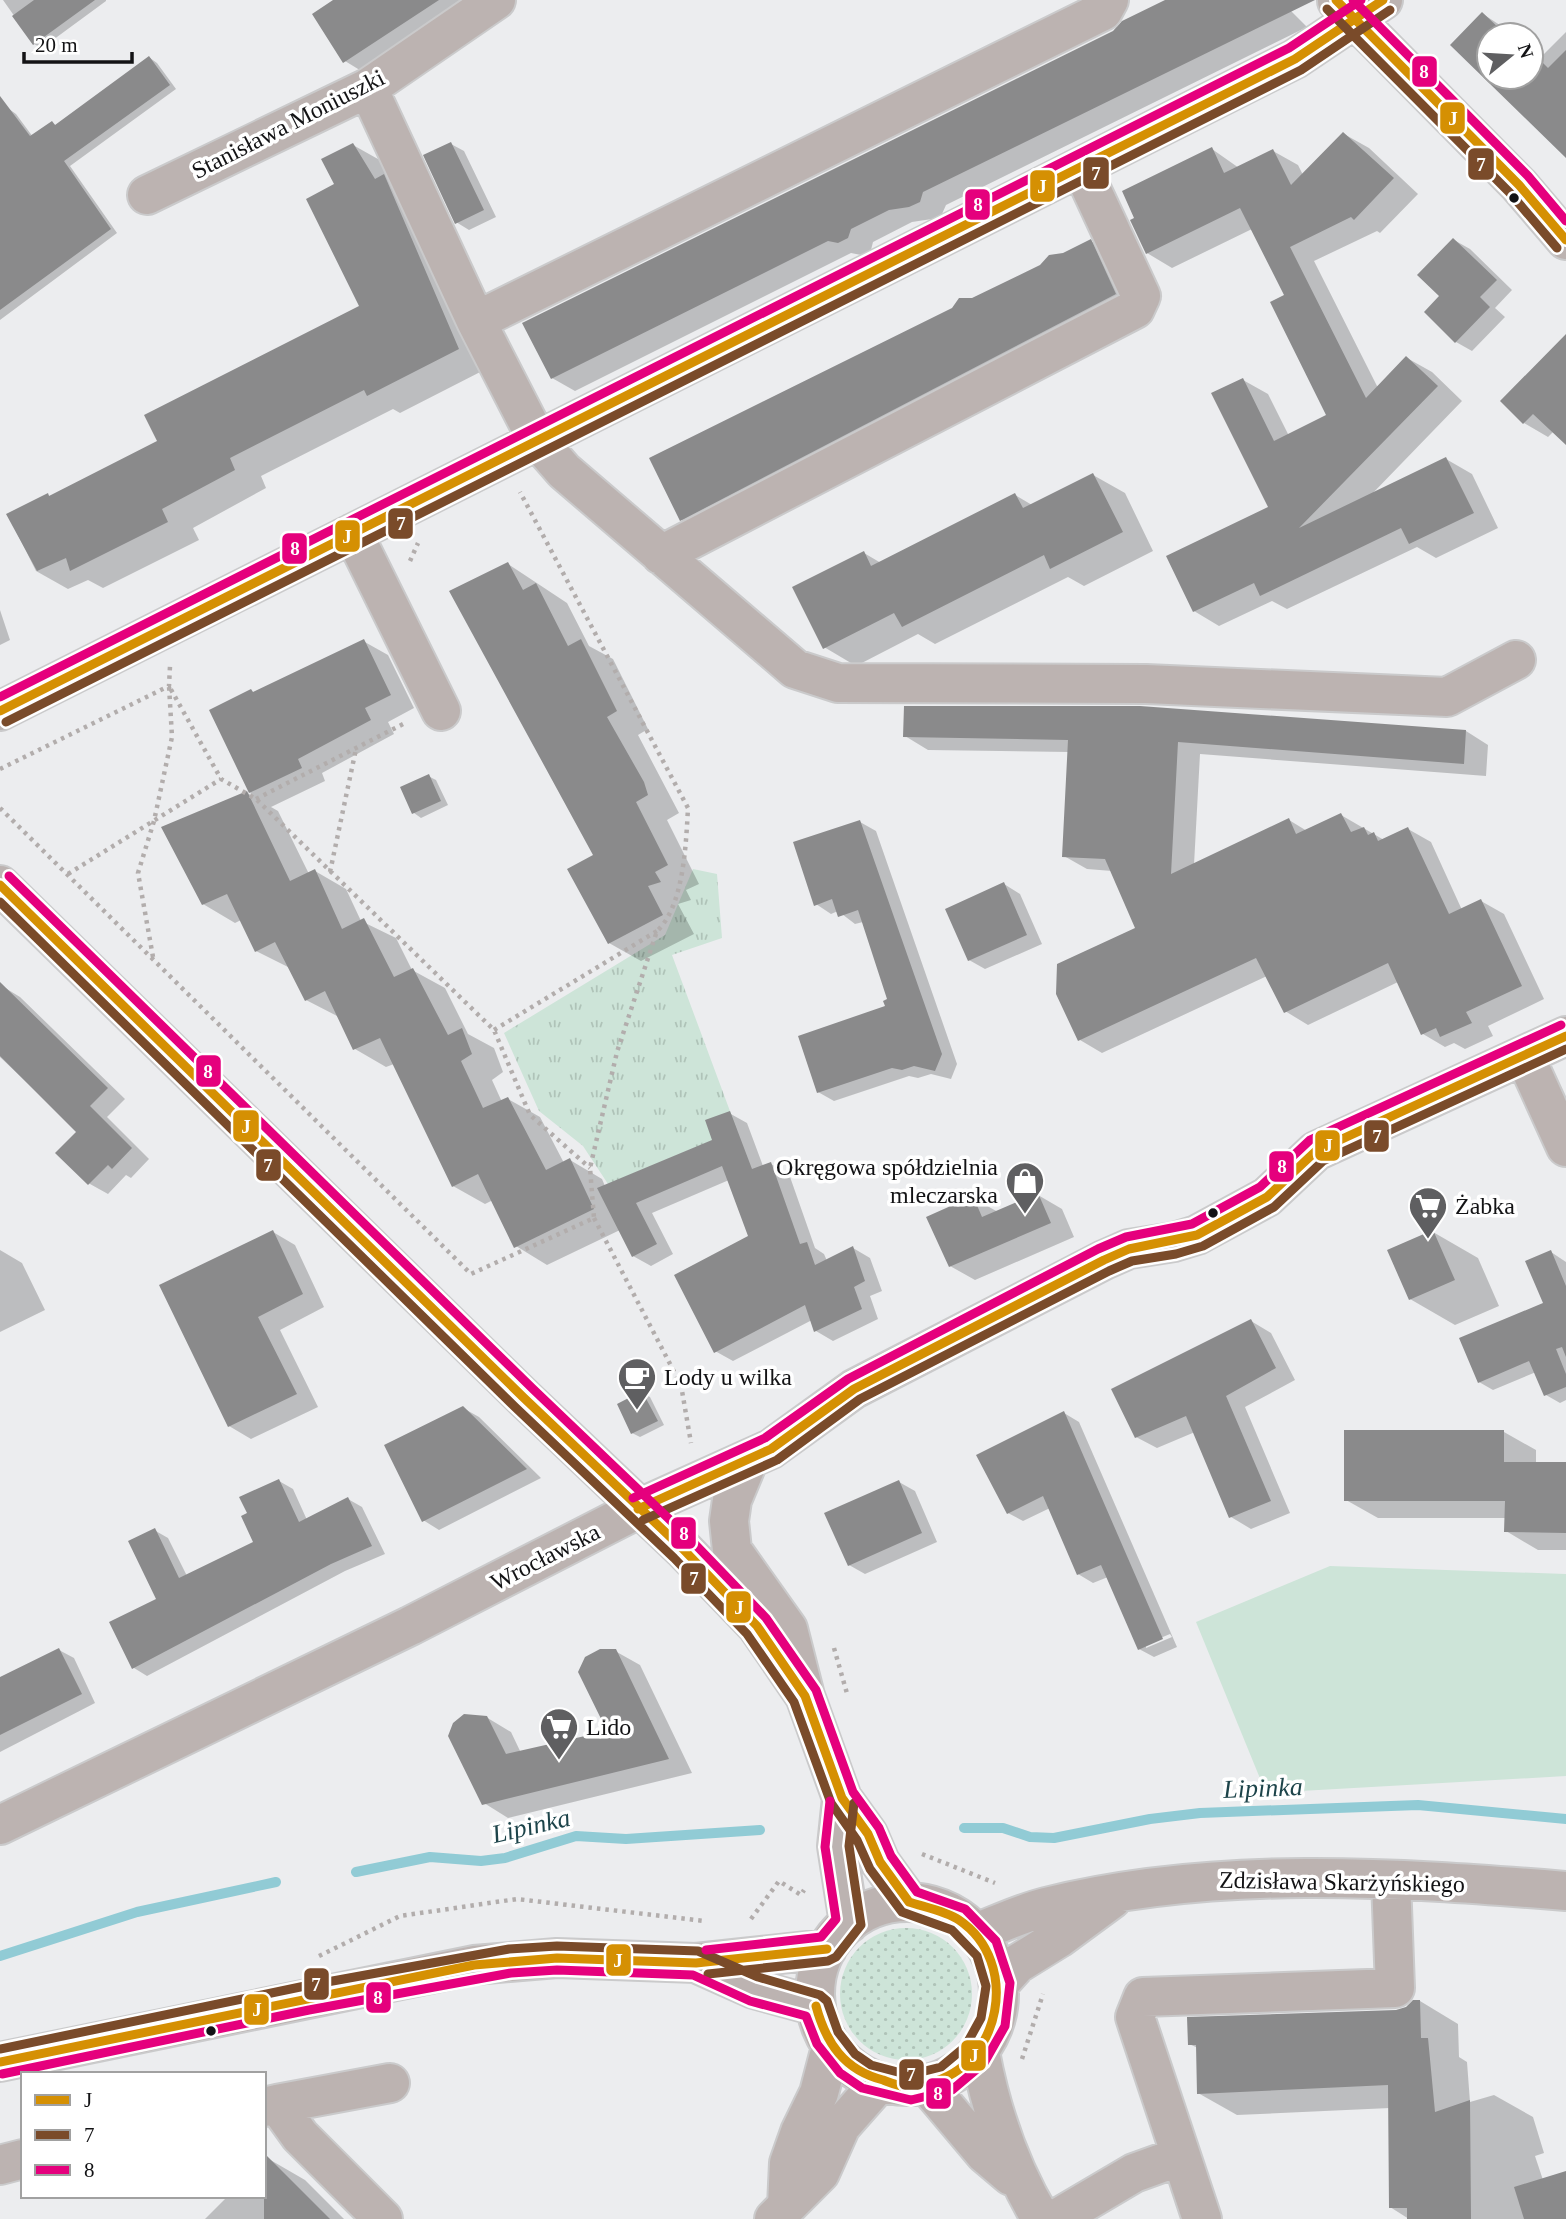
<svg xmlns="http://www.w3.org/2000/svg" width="1566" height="2219" viewBox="0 0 1566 2219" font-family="Georgia,serif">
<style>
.grass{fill:url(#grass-dots)}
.park{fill:url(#park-tufts)}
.garden{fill:#cde4d8}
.shadow{fill:#0003;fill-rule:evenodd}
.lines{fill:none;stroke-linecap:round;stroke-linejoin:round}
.stream{stroke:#91cbd5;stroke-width:10}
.building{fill:#8a8a8b}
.minor-casing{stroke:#cacacb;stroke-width:42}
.path{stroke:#b2adac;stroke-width:4.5;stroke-dasharray:3.5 5;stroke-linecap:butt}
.minor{stroke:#bcb3b1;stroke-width:38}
.bus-1-casing{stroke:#fff;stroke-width:14}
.bus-2-casing{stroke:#fff;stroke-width:14}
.bus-3-casing{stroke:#fff;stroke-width:14}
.bus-1{stroke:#d59003;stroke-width:9}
.bus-2{stroke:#7a4b2a;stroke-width:9}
.bus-3{stroke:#e5007d;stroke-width:9}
.bus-dot{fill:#131315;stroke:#fff;stroke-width:2.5}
.labels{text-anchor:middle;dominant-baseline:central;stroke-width:7;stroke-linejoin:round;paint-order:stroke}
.street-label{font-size:24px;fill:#131315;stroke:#fff}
.poi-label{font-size:24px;fill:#131315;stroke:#fff;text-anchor:start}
.water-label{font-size:26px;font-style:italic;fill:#1d444a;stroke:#fff}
.line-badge{stroke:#fff;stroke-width:2.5}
.badge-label{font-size:19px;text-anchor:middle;font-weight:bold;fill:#fff}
</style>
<defs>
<pattern id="grass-dots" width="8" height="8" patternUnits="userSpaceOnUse" patternTransform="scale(1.75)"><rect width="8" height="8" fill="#cde4d8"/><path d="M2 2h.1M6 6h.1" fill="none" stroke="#afc3b8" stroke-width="1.8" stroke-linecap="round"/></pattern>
<pattern id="park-tufts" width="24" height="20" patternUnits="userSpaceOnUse" patternTransform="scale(1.75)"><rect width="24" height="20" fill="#cde4d8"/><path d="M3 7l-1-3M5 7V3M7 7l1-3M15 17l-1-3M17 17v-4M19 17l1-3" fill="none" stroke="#afc3b8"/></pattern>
</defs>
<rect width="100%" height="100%" fill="#ecedef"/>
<path class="grass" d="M840 1994a66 66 0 1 1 132 0a66 66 0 1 1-132 0Z"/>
<path class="park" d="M693,869L717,874L722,938L672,955L737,1130L608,1184L583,1146L539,1111L504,1033L665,935Z"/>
<path class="garden" d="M1330,1566L1566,1574V1776L1266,1793L1196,1622Z"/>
<path class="shadow" d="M3,0H106V1L42,48L34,44Z
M337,0H498L376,80L345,61Z
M1169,0H1280L1307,27L946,205L942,214L932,219L912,222L873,242L871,250L861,255L851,253L575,391L552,378Z
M1483,14L1515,35H1489V77H1531V45L1542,56L1566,32V156L1452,45Z
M150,58L157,63L176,89L70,166L117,233L0,320V116L9,109L16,114L33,137L52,123L57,126Z
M1344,134L1369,148L1418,194L1380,233L1377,231L1314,261L1378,388L1407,358L1432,372L1462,401L1371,495L1446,459L1472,474L1498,528L1436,558L1417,547L1287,609L1272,601L1219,626L1194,611L1271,508L1243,380L1268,394L1289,436L1329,416L1286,296L1252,229L1172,268L1147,253L1212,149L1239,168L1273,151L1298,165L1303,175Z
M451,144L464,151L496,217L469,230L456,222Z
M353,145L385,163L490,367L400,413L393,409L261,476L266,488L193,528L199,540L103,588L88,580L68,589L36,571L8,515L48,495L51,497L160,442L362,307L336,185Z
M1454,240L1470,249L1512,290L1495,308L1505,317L1472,351L1456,342L1442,296Z
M1091,241L1122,260L1147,312L713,538L681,520L973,300Z
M1566,345V443L1554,431L1548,437L1524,423Z
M1093,475L1125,493L1153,551L1084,586L1068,577L935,644L918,634L856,666L824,647L864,553L881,563L1015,495L1032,505Z
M508,564L567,603L589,646L613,659L648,729L638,735L679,813L667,820L699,884L686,890L691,900L678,904L694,934L641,961L609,943L595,856Z
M0,610L10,640L0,645Z
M363,641L388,655L414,708L388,722L394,734L322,773L325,781L271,807L278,811L309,874L315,871L346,889L361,921L396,938L412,970L445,988L468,1034L494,1048L503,1072L492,1080L502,1102L508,1099L540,1117L564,1163L570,1160L602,1179L605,1186L715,1141L729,1113L747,1123L763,1166L771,1164L789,1174L815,1248L824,1254L827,1261L853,1248L870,1258L882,1291L870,1296L878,1319L833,1341L816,1331L812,1320L733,1361L715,1351L750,1237L729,1180L652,1213L673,1254L651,1266L633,1256L620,1230L547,1265L516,1246L493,1200L485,1204L453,1186L394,1064L386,1067L355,1049L339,1017L306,1000L290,968L256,951L241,920L235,923L203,904L246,792L252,796L211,711L255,693Z
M1466,731L1488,745L1486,776L1200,754L1194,865L1289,820L1307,831L1341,815L1384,840L1408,829L1431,842L1462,910L1481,901L1504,914L1544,999L1488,1026L1493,1036L1465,1049L1454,1043L1445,1047L1423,1034L1398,982L1308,1025L1285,1011L1267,976L1102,1053L1080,1040L1137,929L1112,871L1087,869L1064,856L1069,752L928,750L905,736Z
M428,776L436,780L448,805L421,818L414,813L402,788Z
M860,822L876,831L957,1064L951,1079L931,1074L918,1078L909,1076L834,1101L818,1092L889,1001L863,922L855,924L838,911L831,914L816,904Z
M1004,884L1020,894L1042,944L985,969L969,960Z
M2,986L20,997L125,1099L107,1117L149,1159L131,1178L126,1175L108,1194L90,1184L58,1153L79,1132L0,1057Z
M1038,1195L1062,1209L1074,1237L975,1280L950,1266L973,1198L998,1212Z
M273,1232L295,1245L324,1307L280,1330L318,1407L251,1439L229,1426Z
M1433,1232L1478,1258L1499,1306L1455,1325L1410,1299Z
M0,1250L22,1263L45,1310L0,1332Z
M1551,1252L1566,1262V1400L1560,1403L1546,1395L1536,1372L1493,1390L1479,1382L1545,1304Z
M1251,1321L1271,1333L1295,1380L1245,1407L1290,1513L1251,1529L1231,1517L1195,1432L1157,1448L1136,1437Z
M642,1393L650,1397L664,1425L640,1437L632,1433Z
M463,1408L479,1417L541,1478L439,1530L423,1520Z
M1064,1413L1079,1422L1177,1647L1154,1657L1139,1649L1108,1577L1093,1583L1078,1574L1050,1508L1023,1521L1008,1513ZM1170,1634L1172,1637L1146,1648V1644Z
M1504,1432L1536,1450V1464H1566V1550H1538L1506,1531V1518H1378L1346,1500Z
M279,1481L293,1489L307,1520L348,1499L362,1507L385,1554L345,1571L147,1676L134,1668L158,1600L154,1530L168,1538L187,1576L255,1542Z
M899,1482L915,1491L937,1542L865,1574L849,1565Z
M59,1650L74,1658L95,1703L0,1752V1679Z
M615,1651L640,1665L692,1773L508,1818L484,1803L486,1717L511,1732L521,1753L609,1732Z
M1420,2001L1458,2024L1459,2057L1467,2062L1470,2102L1494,2095L1533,2117L1544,2153L1535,2156L1543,2180L1566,2173V2219H1409L1390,2207V2108L1237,2115L1198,2093V2048L1189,2044L1396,2012Z
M267,2158L305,2180L344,2219H205L228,2196H264Z"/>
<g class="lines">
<path class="stream" d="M964,1828H1003L1030,1837L1054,1838L1150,1819L1200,1813L1418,1805L1566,1819
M356,1872L430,1857L481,1861L505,1858L576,1836L626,1839L760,1830
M0,1956L137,1912L276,1882"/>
</g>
<path class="building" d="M34,0H95L33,45L12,16Z
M333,0H439L343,63L312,14Z
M1165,0H1315L923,192L920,202L909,207L889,210L851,229L848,238L838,243L828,241L551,379L522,323L1113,31L1122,21Z
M1482,12L1504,33L1508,29L1514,35H1489V77H1531V51L1548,68L1566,50V158L1450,45Z
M149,56L170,85L64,161L111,229L0,310V96L30,136L52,121L55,125Z
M1343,132L1394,178L1354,220L1351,217L1290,247L1366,398L1406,356L1438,386L1299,528L1446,457L1474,513L1409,544L1401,528L1260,596L1254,583L1193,612L1166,556L1268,507L1211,393L1243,378L1274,441L1326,415L1270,302L1284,295L1240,208L1146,254L1130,220L1134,218L1122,191L1212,147L1224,173L1273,149L1291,185Z
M451,142L484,210L455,224L423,155Z
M353,143L375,179L384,174L459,349L367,396L364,390L230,458L235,470L162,509L168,522L70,571L66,558L37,571L6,514L48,493L49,496L157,441L144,415L359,306L306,199L334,184L321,159Z
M1453,238L1497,280L1480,297L1490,307L1455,343L1424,312L1439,296L1417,275Z
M1091,239L1116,294L680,521L649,458L952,308L959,298H972L1040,265L1049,255L1063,253Z
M1566,334V445L1533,414L1523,424L1500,401Z
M1093,473L1123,532L1050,569L1044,555L902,627L894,613L823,649L792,587L864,551L871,566L1015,493L1023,508Z
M508,562L523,590L536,583L568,646L581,639L617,711L607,717L644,782L648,795L636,802L668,865L655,872L661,882L648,886L663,915L608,944L567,869L593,855L449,591Z
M364,639L391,695L365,708L371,720L298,759L302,768L249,793L209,710L251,689L253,692Z
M904,706H1140L1466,730L1464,764L1178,742L1171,874L1289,818L1296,834L1341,813L1351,832L1364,827L1368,835L1374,832L1378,841L1408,827L1449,914L1481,899L1522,986L1466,1012L1472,1023L1440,1037L1436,1028L1421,1035L1388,963L1284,1013L1256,958L1078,1041L1056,994L1057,964L1135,928L1105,859L1062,857L1068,740L903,737Z
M429,774L441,801L412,814L400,787Z
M247,791L290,881L315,869L342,929L364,918L394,977L413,968L448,1035L462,1028L472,1054L461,1061L483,1108L508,1097L546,1170L570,1158L594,1209L514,1248L478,1174L452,1187L380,1038L353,1050L325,991L305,1001L275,942L255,952L227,894L202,905L161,827Z
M860,820L942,1054L935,1071L914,1066L902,1070L892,1068L817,1093L798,1036L885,1006L883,1001L887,999L858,910L838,917L832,899L814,906L793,842Z
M1004,882L1027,935L968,961L945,909Z
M0,982L108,1088L90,1106L132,1148L112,1169L108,1165L88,1185L55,1153L76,1132L0,1056Z
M730,1111L752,1169L771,1162L800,1244L807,1242L815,1265L853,1246L865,1281L854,1287L862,1309L814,1332L805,1305L714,1353L674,1275L748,1236L722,1166L636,1203L657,1244L632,1257L597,1188L712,1140L705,1120Z
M1038,1193L1051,1223L949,1267L926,1217L973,1196L982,1217Z
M273,1230L303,1294L258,1317L297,1394L228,1427L159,1285Z
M1433,1230L1455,1280L1409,1300L1387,1250Z
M1551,1250L1566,1286V1357L1562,1347L1556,1349L1566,1374V1387L1544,1396L1529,1361L1478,1383L1459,1338L1543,1303L1525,1261Z
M1251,1319L1276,1368L1226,1396L1271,1501L1229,1518L1186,1416L1135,1438L1111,1389Z
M642,1391L658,1421L631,1434L617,1404Z
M463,1406L527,1469L422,1522L384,1445Z
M1064,1411L1163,1639L1138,1650L1101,1565L1077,1575L1043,1496L1007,1514L976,1455Z
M1344,1430H1504V1462H1566V1533L1504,1532L1505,1501H1344Z
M279,1479L299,1522L348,1497L372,1546L331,1564L132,1669L109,1622L156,1599L128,1541L155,1528L179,1578L253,1542L241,1516L247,1513L239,1497Z
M899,1480L922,1533L848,1566L824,1513Z
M59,1648L82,1694L0,1735V1677Z
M600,1649H616L669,1759L482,1805L448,1736L453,1723L464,1714L487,1716L506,1754L607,1731L578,1672L585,1657Z
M1413,2000H1420L1421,2038H1428L1435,2112L1470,2100L1471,2219H1407V2208H1389L1388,2085L1197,2094L1196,2045H1188L1187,2017L1396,2010L1406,2007Z
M264,2153L330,2219H264Z
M1566,2171V2219H1524L1514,2187Z"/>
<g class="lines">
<g class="minor-casing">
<path id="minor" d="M1337,1L1519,185L1566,240
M368,88L476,321L537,440L564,471L795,669L838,683L1146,684L1447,697L1516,660
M147,195L368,88L496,0
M476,321L1103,11L1109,0
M353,533L441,711
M661,555L1135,309L1141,296L1081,167
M0,711L1295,59L1383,0
M0,885L524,1398L683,1549L757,1626L805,1696
M1525,1057L1566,1147
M749,1459L732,1500L729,1521L732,1550L788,1629L805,1696L842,1798L868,1834L880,1862L909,1902
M842,1798L837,1846L849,1923
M0,1825L410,1626L638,1509L771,1449L854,1389L1104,1260L1129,1249L1174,1242L1197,1235L1267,1197L1316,1151L1566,1036
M815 1994a92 92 0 1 1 184 0a92 92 0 1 1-184 0Z
M976,1933C999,1924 1022,1913 1046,1907C1216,1865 1394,1877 1566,1891
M698,1964L754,1989L816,2006
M999,1984L1017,1964L1059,1938L1112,1899
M980,2052C991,2112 1010,2167 1041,2219
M0,2062L474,1965L557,1958L696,1963L827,1949
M927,2085L985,2154L1011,2176
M277,2104L390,2083
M264,2107L277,2104L300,2136L383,2219
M0,2165L23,2159
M787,2206L789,2163L800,2132L819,2093L831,2047
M774,2219L820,2173L841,2126L879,2083
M1056,2219L1134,2173L1181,2156
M1202,2219L1135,2017L1143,1997L1395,1988L1391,1880"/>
</g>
<path class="path" d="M410,561L418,543
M0,769L169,686L170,666
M256,799L407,722
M0,808L471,1274L594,1218L590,1168L617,1052L657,931C684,906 686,843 688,808L520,492
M330,872L356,749
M68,874L221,779
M153,957L138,873L154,821L172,737L169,686L221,779L256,799L494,1030L530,1115L590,1168
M494,1030L657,931
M594,1218L681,1385L691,1443
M834,1648L848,1697
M922,1854L995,1883
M751,1919L779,1881L801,1895L804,1890
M319,1956L400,1916L517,1899L704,1921
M1022,2059L1043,1994"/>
<use href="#minor" class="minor"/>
<g class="bus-1-casing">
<path id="bus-1" d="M1336,0L1519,185L1566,240
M0,711L1295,59L1383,0
M0,885L524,1398L683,1549L757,1626L805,1696L842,1798L868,1834L880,1862L909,1902
M638,1509L771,1449L854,1389L1104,1260L1129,1249L1197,1235L1267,1197L1316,1151L1566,1036
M816,2006C826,2043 844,2070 883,2080C891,2083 900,2087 909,2087C915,2088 923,2084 929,2083C1002,2066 1021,1962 959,1920C946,1911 924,1907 909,1902
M0,2062L474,1965L557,1958L696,1963L827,1949"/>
</g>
<g class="bus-2-casing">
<path id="bus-2" d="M1327,9L1510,193L1557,248
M6,722L1301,70L1390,10
M0,902L515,1407L674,1558L747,1634L794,1702L831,1803L857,1840L870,1869L902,1912L952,1930L977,1956L986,1986L981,2018L965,2047L941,2067L909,2075L871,2065L855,2054L838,2032L827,2001L820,1995L758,1977L698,1951L557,1946L509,1949L305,1986L0,2049
M643,1520L777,1460L860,1399L1109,1271L1132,1261L1176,1254L1203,1246L1274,1207L1323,1161L1566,1049
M708,1974L828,1961L836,1957L861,1925L849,1846L854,1803"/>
</g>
<g class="bus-3-casing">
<path id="bus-3" d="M1353,0L1528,176L1566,221
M0,697L1289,48L1361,0
M633,1498L765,1438L848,1379L1098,1249L1126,1237L1192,1224L1260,1187L1310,1140L1561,1025
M706,1950L821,1937L836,1919L825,1847L830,1801
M2,2074L309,2010L511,1973L557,1970L693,1975L750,2001L806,2016L817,2044L840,2073L862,2088L911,2100L952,2090L984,2063L1005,2026L1010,1983L996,1941L965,1909L917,1892L891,1856L879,1828L853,1792L816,1690L766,1618L691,1540L533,1389L9,876"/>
</g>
<use href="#bus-1" class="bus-1"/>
<use href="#bus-2" class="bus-2"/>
<use href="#bus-3" class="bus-3"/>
</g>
<defs>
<g id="shop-pin" transform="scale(2.0125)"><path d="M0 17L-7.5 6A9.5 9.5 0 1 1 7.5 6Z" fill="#5f5f61" stroke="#fff"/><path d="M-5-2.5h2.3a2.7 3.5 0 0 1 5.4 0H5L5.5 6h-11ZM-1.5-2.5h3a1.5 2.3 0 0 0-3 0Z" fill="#fff"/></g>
<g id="supermarket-pin" transform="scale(2.0125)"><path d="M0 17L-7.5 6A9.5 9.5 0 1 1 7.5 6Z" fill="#5f5f61" stroke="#fff"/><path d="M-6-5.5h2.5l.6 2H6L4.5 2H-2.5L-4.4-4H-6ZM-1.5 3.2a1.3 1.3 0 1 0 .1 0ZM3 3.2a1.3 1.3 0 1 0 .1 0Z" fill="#fff"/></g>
<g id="cafe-pin" transform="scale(2.0125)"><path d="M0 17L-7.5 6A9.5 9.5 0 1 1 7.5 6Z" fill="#5f5f61" stroke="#fff"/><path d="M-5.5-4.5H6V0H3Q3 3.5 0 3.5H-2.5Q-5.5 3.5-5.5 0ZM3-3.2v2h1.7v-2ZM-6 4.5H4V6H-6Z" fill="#fff"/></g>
</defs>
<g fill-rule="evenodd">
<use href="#shop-pin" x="1025" y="1181"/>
<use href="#supermarket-pin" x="1428" y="1206"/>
<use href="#cafe-pin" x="637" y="1377"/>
<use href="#supermarket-pin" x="559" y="1727"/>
</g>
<g class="bus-dot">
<circle cx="1514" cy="198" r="6"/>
<circle cx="1213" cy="1213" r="6"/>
<circle cx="211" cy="2031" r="6"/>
</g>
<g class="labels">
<g class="street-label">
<text transform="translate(288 124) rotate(-27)">Stanisława Moniuszki</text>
<text transform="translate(545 1557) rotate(-27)">Wrocławska</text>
<text transform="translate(1342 1882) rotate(1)">Zdzisława Skarżyńskiego</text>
</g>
<g class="poi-label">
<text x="998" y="1167" text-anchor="end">Okręgowa spółdzielnia<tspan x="998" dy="28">mleczarska</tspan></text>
<text x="1455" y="1206">Żabka</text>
<text x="664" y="1377">Lody u wilka</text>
<text x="586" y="1727">Lido</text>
</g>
<g class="water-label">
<text transform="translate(1263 1788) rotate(-2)">Lipinka</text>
<text transform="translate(531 1826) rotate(-13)">Lipinka</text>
</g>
</g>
<g class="line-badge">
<rect x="1411" y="55" width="27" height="33" rx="7" fill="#e5007d"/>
<rect x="1439" y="101" width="27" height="34" rx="7" fill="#d59003"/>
<rect x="1467" y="147" width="28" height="34" rx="7" fill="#7a4b2a"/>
<rect x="1082" y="156" width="28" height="34" rx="7" fill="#7a4b2a"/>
<rect x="1029" y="169" width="27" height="34" rx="7" fill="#d59003"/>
<rect x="964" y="188" width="27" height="33" rx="7" fill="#e5007d"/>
<rect x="387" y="507" width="27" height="33" rx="7" fill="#7a4b2a"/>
<rect x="334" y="519" width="27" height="34" rx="7" fill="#d59003"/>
<rect x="281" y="532" width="27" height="33" rx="7" fill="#e5007d"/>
<rect x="195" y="1054" width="27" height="34" rx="7" fill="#e5007d"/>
<rect x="232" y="1109" width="28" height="34" rx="7" fill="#d59003"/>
<rect x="1363" y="1119" width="27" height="34" rx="7" fill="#7a4b2a"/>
<rect x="1314" y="1129" width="27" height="33" rx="7" fill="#d59003"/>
<rect x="255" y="1148" width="27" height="34" rx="7" fill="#7a4b2a"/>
<rect x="1268" y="1150" width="27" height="33" rx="7" fill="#e5007d"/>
<rect x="670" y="1516" width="27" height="34" rx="7" fill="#e5007d"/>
<rect x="680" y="1562" width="27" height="33" rx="7" fill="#7a4b2a"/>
<rect x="725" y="1590" width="27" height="34" rx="7" fill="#d59003"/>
<rect x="605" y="1943" width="27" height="34" rx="7" fill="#d59003"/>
<rect x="303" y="1967" width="27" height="34" rx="7" fill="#7a4b2a"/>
<rect x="365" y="1981" width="27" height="33" rx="7" fill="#e5007d"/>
<rect x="243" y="1993" width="27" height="33" rx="7" fill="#d59003"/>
<rect x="960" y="2039" width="27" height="33" rx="7" fill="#d59003"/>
<rect x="898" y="2058" width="27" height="33" rx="7" fill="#7a4b2a"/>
<rect x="925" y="2077" width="27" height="33" rx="7" fill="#e5007d"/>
</g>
<g class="badge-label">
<text x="1424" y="78">8</text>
<text x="1453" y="125">J</text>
<text x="1481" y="171">7</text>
<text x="1096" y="180">7</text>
<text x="1042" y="193">J</text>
<text x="978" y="211">8</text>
<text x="401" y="530">7</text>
<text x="347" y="543">J</text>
<text x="295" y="555">8</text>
<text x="208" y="1078">8</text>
<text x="246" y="1133">J</text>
<text x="1377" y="1143">7</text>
<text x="1328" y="1152">J</text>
<text x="268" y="1172">7</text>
<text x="1282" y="1173">8</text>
<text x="684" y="1540">8</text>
<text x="694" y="1585">7</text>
<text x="739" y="1614">J</text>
<text x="618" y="1967">J</text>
<text x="316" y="1991">7</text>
<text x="378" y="2004">8</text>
<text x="257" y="2016">J</text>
<text x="974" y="2062">J</text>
<text x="911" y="2081">7</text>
<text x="938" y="2100">8</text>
</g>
<rect x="21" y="2072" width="245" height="126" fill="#ffffff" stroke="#a1a1a1" stroke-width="2"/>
<rect x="35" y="2095" width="35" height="10" fill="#d59003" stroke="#a1a1a1" stroke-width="2"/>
<text x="84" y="2107" font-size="21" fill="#131315">J</text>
<rect x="35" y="2130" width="35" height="10" fill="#7a4b2a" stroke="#a1a1a1" stroke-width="2"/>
<text x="84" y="2142" font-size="21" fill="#131315">7</text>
<rect x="35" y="2165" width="35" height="10" fill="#e5007d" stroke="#a1a1a1" stroke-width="2"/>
<text x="84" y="2177" font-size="21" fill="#131315">8</text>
<g transform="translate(1510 56) rotate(72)"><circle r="33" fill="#ffffff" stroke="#a1a1a1" stroke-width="2"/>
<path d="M0-5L12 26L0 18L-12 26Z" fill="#5f5f61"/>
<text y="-10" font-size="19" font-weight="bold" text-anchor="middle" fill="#131315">N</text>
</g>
<path d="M24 52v10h108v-10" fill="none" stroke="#131315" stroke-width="3.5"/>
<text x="35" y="52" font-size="21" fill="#131315" stroke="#ffffff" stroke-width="5" paint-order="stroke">20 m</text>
</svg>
